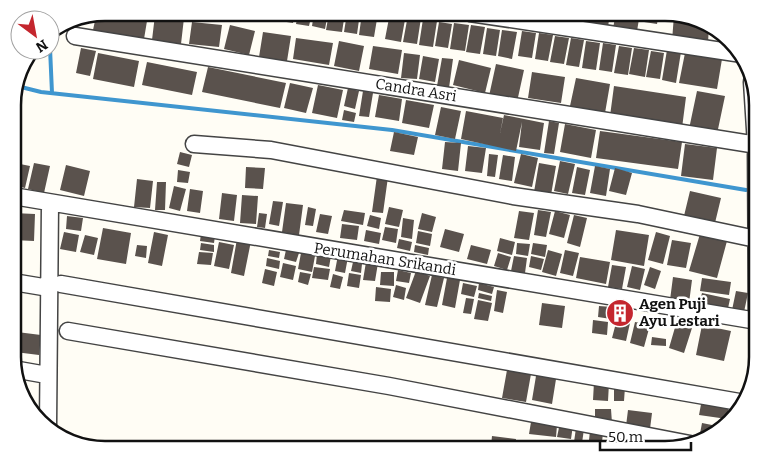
<svg xmlns="http://www.w3.org/2000/svg" width="770" height="462" viewBox="0 0 770 462" font-family="Bitter,serif">
<style>
.lines{fill:none;stroke-linecap:round;stroke-linejoin:round}
.stream{stroke:#3f96cf;stroke-width:4}
.building{fill:#5a524d}
.minor-casing{stroke:#444;stroke-width:19}
.minor{stroke:#fff;stroke-width:16}
.labels{text-anchor:middle;dominant-baseline:central;stroke-width:5;stroke-linejoin:round;paint-order:stroke}
.street-label{font-size:15px;fill:#111;stroke:#fff}
.poi-label{font-size:15px;font-weight:bold;fill:#111;stroke:#fff;text-anchor:start}
.rim{fill:none;stroke:#111;stroke-width:2.5}
</style>
<rect width="100%" height="100%" fill="#fffdf5"/>
<g class="lines">
<path class="stream" d="M50,48L52,93
M17,86L41,92L392,130L746,190"/>
</g>
<path class="building" d="M105,12L148,15L144,39L93,30L96,16Z
M232,13H247L246,16Z
M249,13H263L262,19L248,17Z
M265,13H280L278,22L263,20Z
M281,13H295L293,23L280,21Z
M298,13H312L309,26L296,24Z
M314,13H328L325,29L312,26Z
M329,13H345L342,32L326,30Z
M347,13H360L357,34L344,32Z
M362,13H378L374,37L359,35Z
M390,13L406,14L401,42L385,39Z
M557,13H583L582,19Z
M592,13H610L608,27L590,25Z
M616,13H640L637,31L613,28Z
M645,13H659L657,24L644,22Z
M155,15L184,18L181,44L152,40Z
M408,15L421,18L417,44L403,42Z
M674,15L709,25L708,43L672,41Z
M423,19L437,21L433,47L419,45Z
M192,22L222,25L219,47L189,44Z
M439,22L452,24L448,48L435,46Z
M454,23L469,25L465,51L450,49Z
M230,25L255,31L249,55L224,49Z
M471,25L485,27L480,54L466,52Z
M487,28L500,30L496,56L483,54Z
M502,30L517,32L512,59L498,56Z
M522,31L536,33L532,58L518,56Z
M263,32L291,36L287,61L259,57Z
M539,33L553,35L548,61L535,59Z
M555,36L569,38L564,64L550,62Z
M296,38L333,43L329,65L293,59Z
M571,38L584,40L579,67L566,65Z
M339,41L364,46L359,71L334,66Z
M586,41L600,43L596,70L582,68Z
M603,43L616,45L612,72L599,70Z
M373,46L402,50L398,74L369,69Z
M619,46L632,48L628,75L614,73Z
M81,48L96,51L90,76L76,73Z
M634,48L649,50L645,77L629,74Z
M667,50L681,52L676,83L662,80Z
M651,51L664,53L660,79L646,77Z
M98,53L139,61L134,87L93,79Z
M404,53L420,55L417,79L401,78Z
M685,53L722,59L717,89L679,83Z
M423,56L439,59L435,82L419,79Z
M442,58L453,59L449,88L437,86Z
M459,60L491,68L485,93L453,85Z
M147,62L197,72L192,95L142,85Z
M496,64L524,70L517,102L489,96Z
M208,67L286,83L280,108L202,92Z
M532,72L565,77L561,103L528,98Z
M576,78L610,84L605,113L570,106Z
M290,83L313,88L306,113L284,108Z
M318,85L343,90L337,118L312,113Z
M614,86L686,97L682,128L610,116Z
M348,88L359,91L355,109L344,106Z
M363,91L373,93L369,117L359,116Z
M697,91L725,96L717,134L689,129Z
M379,95L402,99L399,121L375,117Z
M406,100L434,105L429,128L402,123Z
M441,107L461,111L455,139L435,135Z
M344,110L356,113L354,122L342,120Z
M466,111L503,118L500,133L504,115L544,123L540,150L519,147L522,122L516,151L461,139Z
M549,121L559,123L554,154L544,153Z
M565,124L596,130L591,158L560,152Z
M600,131L682,142L678,169L596,158Z
M394,132L418,137L414,155L390,151Z
M445,142L461,143L458,171L442,169Z
M685,144L717,148L713,180L681,176Z
M468,146L486,148L482,173L465,171Z
M180,152L192,155L189,167L177,164Z
M489,154L498,155L495,177L487,176Z
M521,154L538,158L532,187L514,183Z
M503,155L515,157L512,181L499,179Z
M560,161L575,164L568,194L554,191Z
M15,163L30,166L25,188L13,185Z
M34,163L50,166L44,193L28,189Z
M539,163L556,166L551,195L534,192Z
M66,165L90,171L84,196L60,190Z
M595,166L610,169L606,196L590,193Z
M246,167L265,168L263,189L245,188Z
M577,167L590,170L585,195L572,193Z
M615,168L632,173L626,195L609,191Z
M178,170L190,172L188,183L177,182Z
M377,176L388,177L383,213L372,212Z
M137,179L153,181L150,208L134,207Z
M157,182H166L165,210H155Z
M174,186L186,189L180,211L169,208Z
M190,189L203,191L200,213L187,211Z
M690,191L721,198L714,227L683,220Z
M222,193L237,195L234,221L219,219Z
M242,195L258,196L256,224L240,223Z
M273,201L283,202L279,226L269,224Z
M286,203L303,205L299,235L282,232Z
M308,207L316,209L313,226L305,225Z
M389,207L403,210L399,227L385,224Z
M344,210L365,213L363,225L341,221Z
M538,210L551,212L546,237L534,235Z
M519,211L534,213L529,240L514,238Z
M555,211L570,215L564,238L549,234Z
M13,213L35,214L34,241L13,240Z
M259,213L267,214L265,228L257,227Z
M422,213L436,217L432,232L418,229Z
M320,214L332,216L328,234L316,232Z
M370,215L381,218L379,229L367,226Z
M574,215L587,218L580,247L567,243Z
M67,216L83,218L81,231L66,229Z
M403,218L414,220L412,239L401,237Z
M342,224L359,226L357,240L340,238Z
M385,227L398,229L396,243L382,240Z
M103,228L131,233L126,264L97,259Z
M445,229L464,234L459,252L440,247Z
M366,230L381,233L379,244L364,241Z
M616,230L649,235L644,266L611,260Z
M418,231L432,234L430,246L416,243Z
M64,232L79,235L76,252L60,249Z
M154,232L168,235L162,266L148,263Z
M656,232L670,236L663,264L648,260Z
M201,234L215,236L214,243L200,241Z
M700,234L727,241L717,278L689,271Z
M85,235L98,238L94,255L80,252Z
M500,238L515,242L512,255L497,251Z
M237,239L251,241L244,276L231,273Z
M399,239L412,242L410,251L397,248Z
M672,240L691,243L686,268L667,265Z
M219,242L234,245L229,269L214,266Z
M201,243L214,245V252L200,250Z
M517,243L530,244L528,256L516,254Z
M533,243L547,245L545,257L531,254Z
M137,245L147,246L146,258L135,256Z
M415,245L429,248L428,255L414,252Z
M471,245L491,250L487,264L467,259Z
M269,250L280,252L279,258L268,256Z
M286,250L299,253L296,262L284,259Z
M548,250L562,254L556,276L542,272Z
M565,250L579,253L573,276L560,273Z
M199,252L213,253L211,265L197,264Z
M301,253L315,256L312,272L298,269Z
M498,253L511,257L507,270L494,266Z
M317,254L331,256L329,267L316,264Z
M338,255L348,257L345,273L335,271Z
M514,256L527,258L525,273L511,271Z
M531,256L544,259L541,270L529,267Z
M580,257L610,262L606,284L576,278Z
M267,258L280,261L279,269L266,266Z
M353,262L362,264L361,273L351,271Z
M366,262L378,263L375,281L363,280Z
M283,263L296,266L293,280L280,277Z
M612,265L626,267L622,289L608,287Z
M632,266L645,269L640,290L627,287Z
M314,267L330,269L328,280L312,278Z
M650,267L661,271L655,289L644,285Z
M265,269L277,272L274,286L262,283Z
M398,270L411,273L409,283L396,281Z
M416,271L430,276L420,303L406,298Z
M300,272L311,274L308,285L298,282Z
M381,272H394V286L380,285Z
M349,273L361,275L359,288L347,286Z
M333,274L343,277L340,289L330,287Z
M432,275L444,278L437,307L425,305Z
M673,277L692,280L689,303L670,300Z
M447,278L460,280L455,308L442,305Z
M702,278L731,282L729,295L700,291Z
M463,283L477,286L474,297L461,294Z
M479,283L494,287L492,294L478,290Z
M396,285L406,288L404,300L393,297Z
M376,287L391,289L390,302L375,301Z
M497,290L507,292L503,313L494,311Z
M736,291L748,293L744,312L732,310Z
M479,293L492,296L491,301L478,298Z
M702,293L730,299L727,313L698,307Z
M13,295H18L15,324H13Z
M466,298L474,299L471,314L463,313Z
M478,300L492,303L488,321L474,319Z
M542,303L565,306L562,328L539,325Z
M599,306L612,307L611,319L598,317Z
M615,306L628,309L626,319L612,316Z
M617,319L630,323L626,341L612,338Z
M593,320L608,322L607,335L592,333Z
M635,322L650,325L644,347L630,343Z
M676,324L692,328L684,353L669,348Z
M702,325L731,331L724,361L696,355Z
M17,332L41,335L39,355L15,352Z
M652,337L666,339V346L651,345Z
M507,370L531,374L526,402L502,398Z
M537,370L557,373L552,404L532,400Z
M594,382L609,383L608,401L593,400Z
M614,386L625,387L624,401H614Z
M702,399L729,403L727,419L699,415Z
M595,409H611L612,423L595,424Z
M628,410L652,413L650,429L626,426Z
M531,422L557,425L556,437L529,434Z
M560,423L573,425L571,439L557,437Z
M702,423L722,427L711,437L699,439Z
M576,428L584,429L582,443L574,442Z
M590,431L603,433L602,442L589,440Z
M492,436L516,439L515,449L491,446Z
M611,436L622,437L621,449H610Z
M647,443L660,445V449H646Z
M568,444L584,445V449H568Z
M589,445L601,446V449H588Z"/>
<g class="lines">
<g class="minor-casing">
<path id="minor" d="M470,13L742,54
M75,36L757,145
M752,82L756,145L757,314
M194,144L271,150L513,196L638,214L756,239
M13,196L757,321
M13,282L49,288
M61,284L745,403
M68,331L389,386L690,444
M13,369L47,375
M48,427L50,204"/>
</g>
<use href="#minor" class="minor"/>
</g>
<defs>
<g id="building-disc" transform="scale(1.4375)"><circle r="9.5" fill="#c4262e" stroke="#fff"/><path d="M-4-6H4V6H1V3H-1V6H-4ZM-2.5-4.3h1.7v1.8h-1.7ZM.8-4.3h1.7v1.8H.8ZM-2.5-1h1.7V.8h-1.7ZM.8-1h1.7V.8H.8Z" fill="#fff"/></g>
</defs>
<g fill-rule="evenodd">
<use href="#building-disc" x="620" y="313"/>
</g>
<g class="labels">
<g class="street-label">
<text transform="translate(416 90) rotate(9)">Candra Asri</text>
<text transform="translate(385 259) rotate(9)">Perumahan Srikandi</text>
</g>
<g class="poi-label">
<text x="639" y="304">Agen Puji<tspan x="639" dy="17">Ayu Lestari</tspan></text>
</g>
</g>
<path d="M0 0H770V462H0ZM105 21H665A84 84 0 0 1 749 105V357A84 84 0 0 1 665 441H105A84 84 0 0 1 21 357V105A84 84 0 0 1 105 21Z" fill="#fff" fill-rule="evenodd"/>
<path class="rim" d="M105 21H665A84 84 0 0 1 749 105V357A84 84 0 0 1 665 441H105A84 84 0 0 1 21 357V105A84 84 0 0 1 105 21Z"/>
<g transform="translate(35 35) rotate(148)"><circle r="24" fill="#ffffff" stroke="#a0a0a0"/>
<path d="M0-4L9 19L0 12L-9 19Z" fill="#c4262e"/>
<text y="-8" font-size="14" font-weight="bold" text-anchor="middle" fill="#111111">N</text>
</g>
<path d="M600 442v8h91v-8" fill="none" stroke="#111111" stroke-width="2.5"/>
<text x="608" y="442" font-size="15" fill="#111111" stroke="#ffffff" stroke-width="4" paint-order="stroke">50 m</text>
</svg>
